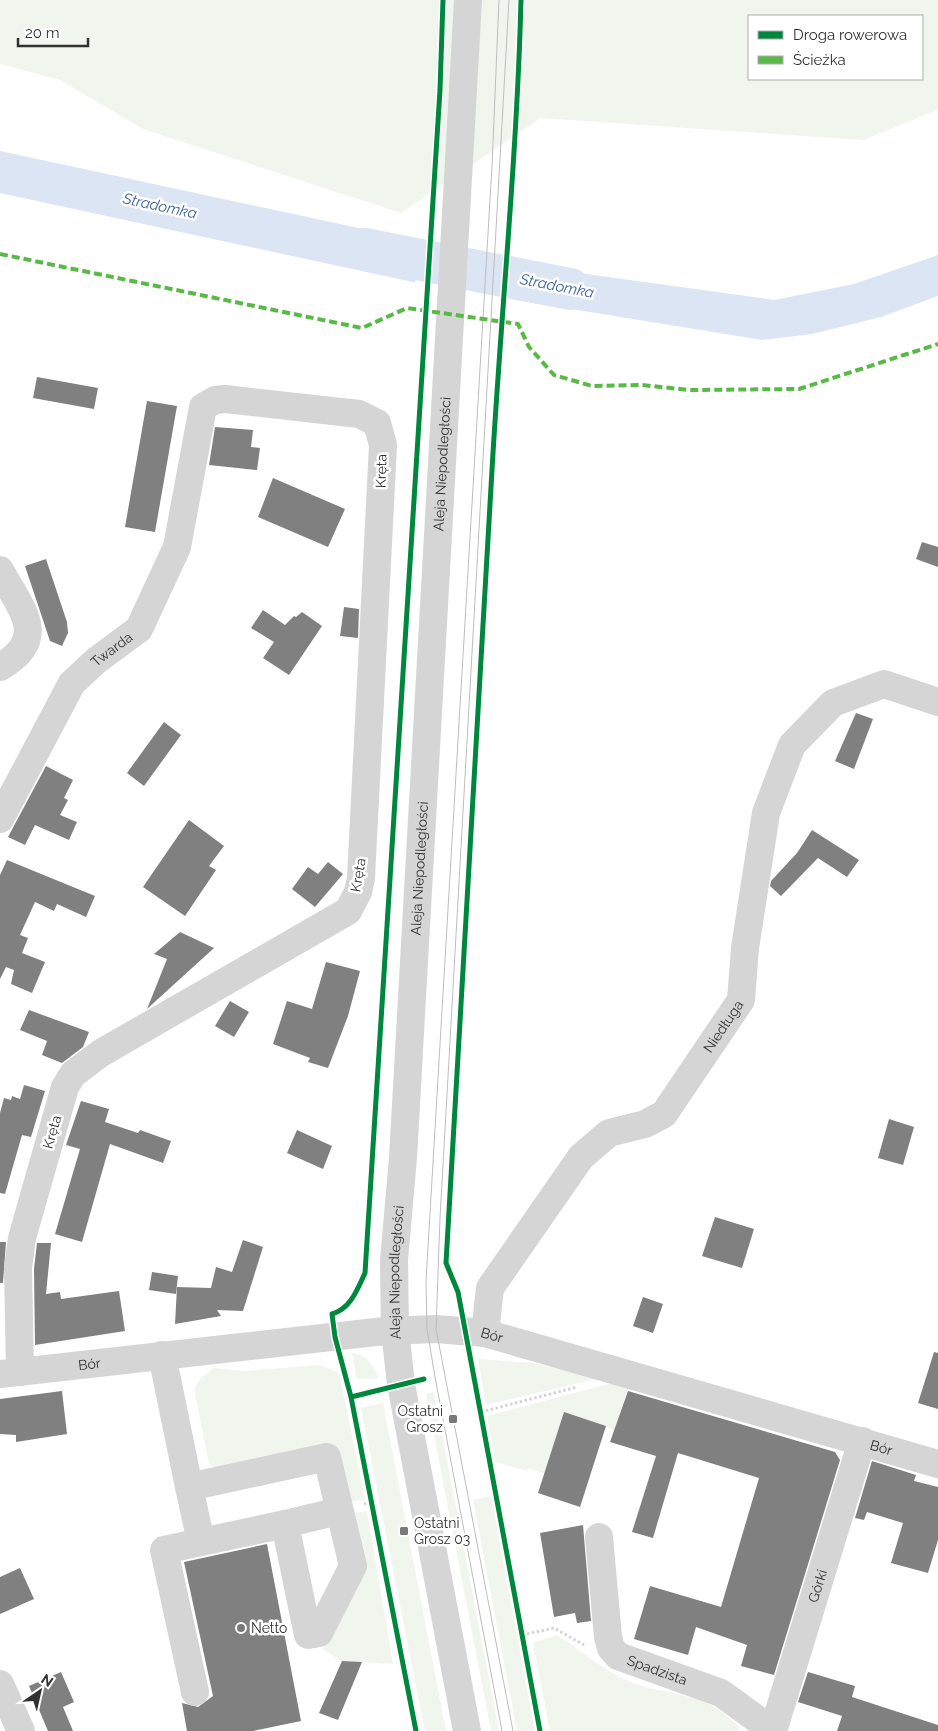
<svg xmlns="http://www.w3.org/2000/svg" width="938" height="1731" viewBox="0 0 938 1731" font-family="Raleway,sans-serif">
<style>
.green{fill:#f0f6ed;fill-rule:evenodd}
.water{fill:#dbe5f3}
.pier{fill:#fff}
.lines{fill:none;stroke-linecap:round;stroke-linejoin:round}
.river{stroke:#dbe5f3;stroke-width:42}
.building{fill:#808080}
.path{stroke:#d5d5d5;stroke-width:3;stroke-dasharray:2.5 2.5;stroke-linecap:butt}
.minor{stroke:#d5d5d5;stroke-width:28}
.tram{stroke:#bdbdbd;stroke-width:1}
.quiet{stroke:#58b947;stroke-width:4;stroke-dasharray:8 4;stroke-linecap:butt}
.cycleway-casing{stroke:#fff;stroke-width:8}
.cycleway{stroke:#00873e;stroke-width:5}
.poi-dot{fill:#797979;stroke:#fff;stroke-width:2}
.labels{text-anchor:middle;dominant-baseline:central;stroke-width:5;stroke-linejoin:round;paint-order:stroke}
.street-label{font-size:14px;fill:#313131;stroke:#fff}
.poi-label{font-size:14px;fill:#313131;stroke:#fff;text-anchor:start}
.water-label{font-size:15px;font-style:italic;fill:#3b6397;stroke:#fff}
</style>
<rect width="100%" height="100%" fill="#fff"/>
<path class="green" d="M0,0H938V110L863,140L541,118L401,213L143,129L60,80L0,64ZM749,16H922V79H749Z
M352,1353C367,1355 374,1365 378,1378L357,1379Z
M478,1359L533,1363L601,1378L486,1405Z
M320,1365L337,1372L340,1377L365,1499L347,1503L334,1444L218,1471L209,1464L194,1390L200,1379L214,1368L245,1371Z
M612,1383L628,1389L614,1431L606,1426L564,1412L545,1474L528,1468L527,1471L495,1462L487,1416Z
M434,1392L499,1731H491L426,1394Z
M383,1403L446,1731H425L361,1408Z
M491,1496L535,1731H517L473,1500Z
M367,1511L393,1664L342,1661L322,1649L361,1567L350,1514Z
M557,1635C584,1652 608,1675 639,1685C664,1693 693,1694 716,1708C724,1713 732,1720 740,1727L737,1731H550L533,1643Z"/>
<path class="water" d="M0,151L424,242L422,284L0,193Z
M938,255V296L881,317L812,334L762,340L510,299L514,264L774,300L854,284Z"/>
<path class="pier" d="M419,239L427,242L424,284L422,286L415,285Z"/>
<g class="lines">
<path class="river" d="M365,249L570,289"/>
</g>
<path class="building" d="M37,377L98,388L94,409L33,398Z
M147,401L177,406L155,532L125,527Z
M215,427L253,430L251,447L260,448L257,470L209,465Z
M273,478L345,509L328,547L258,517Z
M922,542L938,547V567L916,559Z
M46,559L67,622L68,633L62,646L50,641L25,566Z
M344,607L359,609L358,638L340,636Z
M263,610L285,625L294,616L296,617L302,612L322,626L289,675L263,658L274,642L251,628Z
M856,713L873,719L854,769L835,761Z
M164,722L181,735L144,786L127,773Z
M46,766L73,780L64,798L68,800L60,815L77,822L69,840L35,825L25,845L8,837Z
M189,820L224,846L209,866L216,870L185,916L143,887Z
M812,830L859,860L847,877L818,858L781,896L770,886L771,881L797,853Z
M7,860L95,896L86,917L57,904L54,911L35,902L20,935L28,938L22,953L45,962L32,993L11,984L14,970L6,967L0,979V875Z
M328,862L343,874L315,907L292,889L308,867L318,874Z
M180,932L214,948L147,1009L167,959L154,954Z
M326,962L360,971L348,1016L328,1068L308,1062L310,1058L273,1044L287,1001L312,1009Z
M230,1001L249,1012L234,1037L215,1026Z
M29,1010L89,1032L83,1047L62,1063L42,1055L47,1041L20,1030Z
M24,1085L45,1091L31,1137L22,1135L5,1194L0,1193V1113L4,1098L11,1100L12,1096L20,1099Z
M81,1101L109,1109L105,1122L138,1133L140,1130L171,1141L163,1163L110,1144L82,1242L55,1234L80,1149L66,1145Z
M889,1119L914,1127L903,1165L878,1158Z
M297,1130L332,1146L323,1169L287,1153Z
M715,1217L754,1229L742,1268L702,1256Z
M243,1240L263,1247L243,1311L217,1310L221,1316L175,1324L177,1287L211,1288L216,1267L232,1272Z
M0,1242H6L3,1283H0Z
M37,1243H51L46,1294L60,1292L61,1299L119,1291L125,1331L35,1345L34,1269Z
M152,1272L178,1276L176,1294L149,1290Z
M643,1297L663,1304L653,1333L633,1326Z
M934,1352L938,1353V1409L918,1403Z
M62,1391L67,1434L16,1442V1435L0,1434V1399Z
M628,1391L835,1452L840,1460L774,1675L741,1666L747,1645L696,1627L688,1655L634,1639L650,1586L721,1607L759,1478L678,1453L653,1538L632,1532L656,1456L610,1442Z
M564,1412L606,1426L580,1507L538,1493Z
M872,1461L916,1475L914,1481L938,1487V1540L928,1573L891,1563L903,1523L867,1512L864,1520L855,1518Z
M583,1525L591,1621L577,1623L575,1613L554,1617L540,1533Z
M267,1544L301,1721L253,1731H187L182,1703L198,1707L213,1696L184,1562Z
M20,1568L34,1599L0,1614V1577Z
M342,1661L362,1662L338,1720L319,1713Z
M61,1672L74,1702L63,1707L73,1731H48L29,1686Z
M808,1672L855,1686L852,1697L938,1725V1731H837L842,1716L798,1702Z"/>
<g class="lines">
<path class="path" d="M481,1412L577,1387
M364,1504L372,1502
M522,1635L554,1628L584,1645"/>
<g class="minor">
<path d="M0,570C20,608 51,638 0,667"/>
<path id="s1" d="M0,819L72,683L97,660L139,629L177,547L203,407L215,400L225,399L359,414L377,423L383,445L361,878L358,892L348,911L101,1053L73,1074L65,1087L22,1238L18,1268L20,1372"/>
<path id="s2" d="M485,1333L490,1288L581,1157L609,1133L645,1124L664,1114L741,1000L745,948L766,813L792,745L833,703L884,684L938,702"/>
<path d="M162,1355L189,1487"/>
<path id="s3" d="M0,1374L385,1331L436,1329L485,1333L938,1464"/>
<path d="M285,1524L339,1511"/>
<path id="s4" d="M599,1537L608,1637L611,1648L618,1656L721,1693L773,1731L862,1441"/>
<path d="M0,1684L21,1731"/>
<path d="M195,1692L164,1550L285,1524L308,1635L319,1633L353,1566L327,1457L189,1487L201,1542"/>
<path id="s5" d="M467,1731L401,1384L395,1331L394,1260L403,1158L468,0"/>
</g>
<path class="tram" d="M499,0L492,166L426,1281L427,1329L435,1377L502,1731
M509,0L440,1218L436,1329L513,1731"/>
<path class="quiet" d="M0,254L362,328L407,308L518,324L529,347L554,375L592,386L642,385L689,390L799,389L938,344"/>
<g class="cycleway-casing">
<path id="cycleway" d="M521,0C517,157 501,313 492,470C476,734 462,999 446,1263L458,1292L540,1731
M351,1397L424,1379
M416,1731L351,1397L335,1337L332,1314C351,1308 357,1290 365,1273L440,90L443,0"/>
</g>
<use href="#cycleway" class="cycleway"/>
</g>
<g class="poi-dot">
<rect x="448" y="1414" width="10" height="10" rx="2.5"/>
<rect x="399" y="1526" width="10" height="10" rx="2.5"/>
<circle cx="241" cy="1628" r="5"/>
</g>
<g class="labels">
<g class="street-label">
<text stroke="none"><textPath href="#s5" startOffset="1275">Aleja Niepodległości</textPath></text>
<text transform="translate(381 471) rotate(-88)">Kręta</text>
<text stroke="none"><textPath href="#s1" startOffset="206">Twarda</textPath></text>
<text stroke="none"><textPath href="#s5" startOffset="870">Aleja Niepodległości</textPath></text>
<text transform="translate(358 875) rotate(-80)">Kręta</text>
<text stroke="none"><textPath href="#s2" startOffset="406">Niedługa</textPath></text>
<text transform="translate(52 1132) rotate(-74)">Kręta</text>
<text stroke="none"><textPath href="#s5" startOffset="465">Aleja Niepodległości</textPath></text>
<text stroke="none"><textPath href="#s3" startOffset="495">Bór</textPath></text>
<text stroke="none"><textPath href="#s3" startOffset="90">Bór</textPath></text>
<text stroke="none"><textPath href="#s3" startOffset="900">Bór</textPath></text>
<text stroke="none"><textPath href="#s4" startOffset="448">Górki</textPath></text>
<text stroke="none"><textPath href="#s4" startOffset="164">Spadzista</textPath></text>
</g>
<g class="poi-label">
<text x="443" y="1411" text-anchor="end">Ostatni<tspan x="443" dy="16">Grosz</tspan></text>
<text x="414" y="1523">Ostatni<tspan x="414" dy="16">Grosz 03</tspan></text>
<text x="251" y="1628">Netto</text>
</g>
<g class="water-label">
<text transform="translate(160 206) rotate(12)">Stradomka</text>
<text transform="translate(557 286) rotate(11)">Stradomka</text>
</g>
</g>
<rect x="748" y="15" width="175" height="65" fill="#ffffff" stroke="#adadad"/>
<rect x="758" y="31" width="25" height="8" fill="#00873e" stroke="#adadad"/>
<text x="793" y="40" font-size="15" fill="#313131">Droga rowerowa</text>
<rect x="758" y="56" width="25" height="8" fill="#58b947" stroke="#adadad"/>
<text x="793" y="65" font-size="15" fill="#313131">Ścieżka</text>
<g transform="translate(40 1691) rotate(34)" stroke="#ffffff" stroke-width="4" paint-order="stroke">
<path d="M0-4L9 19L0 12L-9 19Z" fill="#313131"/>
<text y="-8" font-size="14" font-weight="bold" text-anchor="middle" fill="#313131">N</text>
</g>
<path d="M18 38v8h70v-8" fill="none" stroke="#313131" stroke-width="2.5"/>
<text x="25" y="38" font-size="15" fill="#313131" stroke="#ffffff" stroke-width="4" paint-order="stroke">20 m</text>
</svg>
